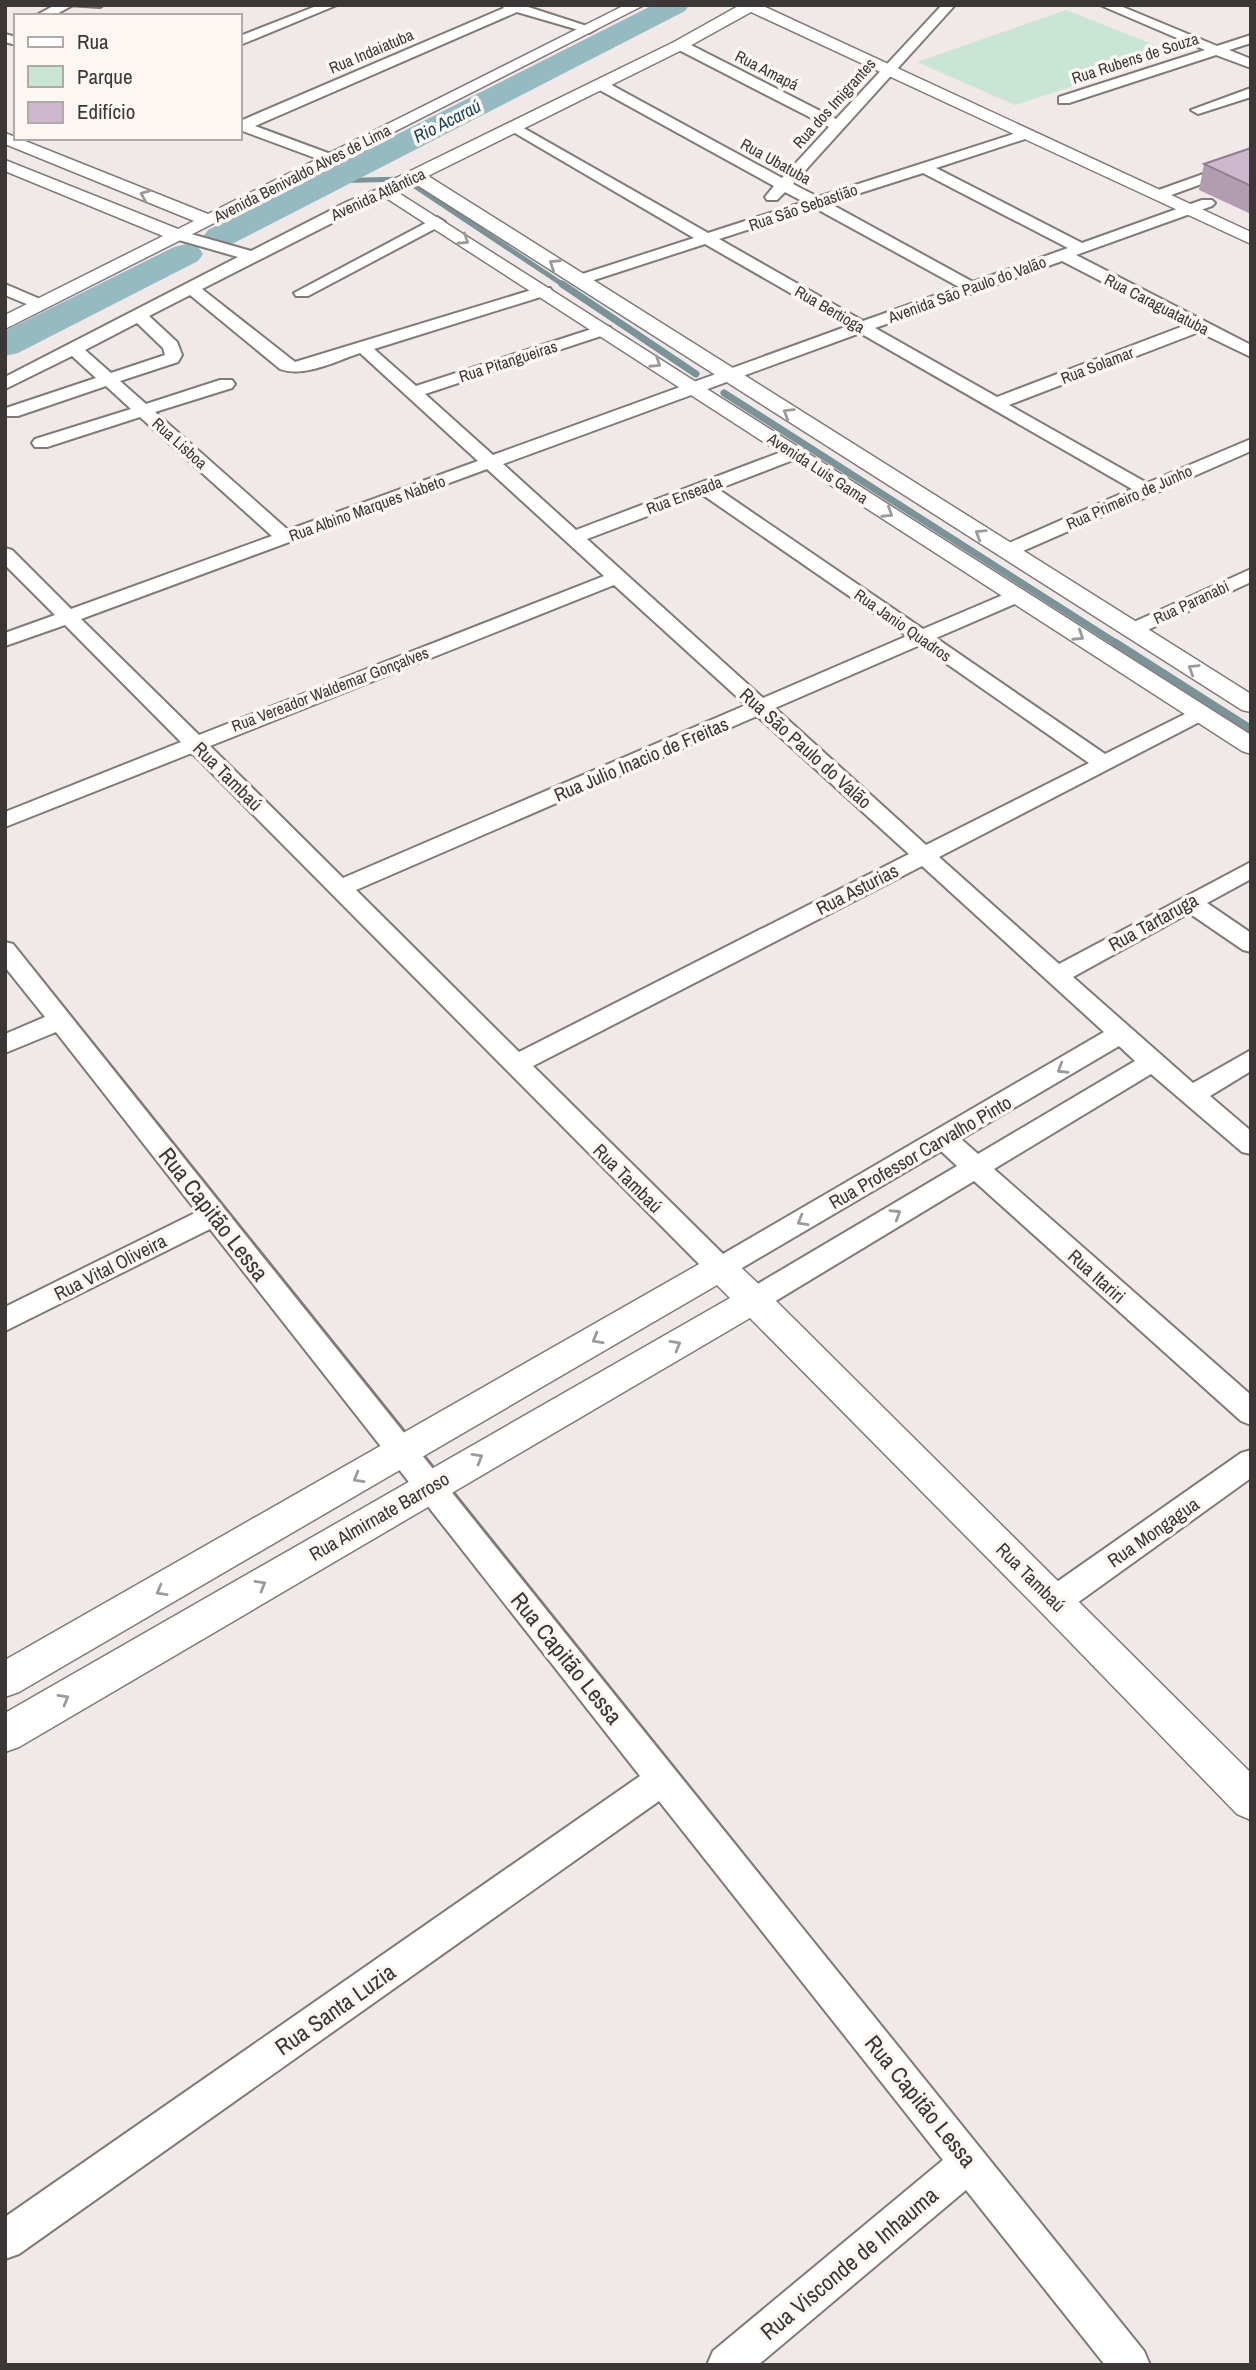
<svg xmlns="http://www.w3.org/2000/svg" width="1256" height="2370" viewBox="0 0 1256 2370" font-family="'Archivo Narrow',sans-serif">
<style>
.green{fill:#c9e5d4}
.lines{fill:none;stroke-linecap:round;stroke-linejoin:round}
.stream-far2{stroke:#7a9398;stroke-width:5}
.stream-far1{stroke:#7a9398;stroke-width:7}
.stream{stroke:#7a9398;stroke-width:8}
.river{fill:#96bac2;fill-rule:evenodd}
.service-casing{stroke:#807a78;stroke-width:4}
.minor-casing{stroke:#807a78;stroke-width:4}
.tertiary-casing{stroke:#807a78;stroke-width:3}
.service{fill:#fff;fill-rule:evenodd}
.minor{fill:#fff;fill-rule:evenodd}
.tertiary{fill:#fff;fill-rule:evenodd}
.wall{fill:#b19daf}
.building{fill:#ceb6cc;stroke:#907f8f;stroke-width:2}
.oneway{stroke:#9c9b9a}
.labels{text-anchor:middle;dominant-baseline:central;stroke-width:7;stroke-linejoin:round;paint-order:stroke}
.far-street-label{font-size:16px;fill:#3a3736;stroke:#fdf7f4}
.far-water-label{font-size:18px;font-style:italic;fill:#144853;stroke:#fdf7f4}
.street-label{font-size:19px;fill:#3a3736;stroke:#fdf7f4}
.near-street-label{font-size:23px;fill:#3a3736;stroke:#fdf7f4}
</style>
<rect width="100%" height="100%" fill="#f0e9e7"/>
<path class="green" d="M1066,10L1175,53L1015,105L917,62Z"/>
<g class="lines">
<path class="stream-far2" d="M325,181L404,179L565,286"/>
<path class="stream-far1" d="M562,284L696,374
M724,393L1119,645"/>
<path class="stream" d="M1116,643L1251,729"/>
<path class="river" d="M653,5H689L685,11L232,244L220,247L208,244L203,237L208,230Z
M186,244L198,247L203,254L198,261L18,353L5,356V331L174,247Z"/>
<g class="service-casing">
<path id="service" d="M68,5H103L100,7Z"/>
</g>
<g class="minor-casing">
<path id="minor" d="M55,5H73L53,16H35Z
M319,5H337L240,45V36Z
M501,5H522L596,29L589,33L517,12L255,126L336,156L338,159L336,162H326L240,130V121L504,8Z
M942,5H955L793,184L818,197L1026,130L1031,131V137L936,168L1082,243L1202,200H1212L1215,203L1212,206L1076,255L1251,345V357L1199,332L1009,405L1147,483L1251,439V451L1014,555H1000L997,551L1000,547L1132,489L860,333L503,464L576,530L789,449H801L804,453L801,457L718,489L923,629L1010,592H1024L1027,596L1024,600L936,638L1105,754L1193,710H1207L1210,714L1207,718L939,857L1059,964L1251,862V879L1207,903L1251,933V952L1243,950L1189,913L1073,977L1193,1083L1251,1050V1071L1210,1096L1251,1131V1154L1242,1152L1151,1074L994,1169L1251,1395V1425L1241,1421L974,1181L764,1308L754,1311L744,1308L740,1300L744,1292L957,1166L941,1151L730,1275L720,1278L710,1275L192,753L5,827V812L181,742L65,625L5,646V633L55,615L5,565V548L12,550L71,609L272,536L140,417L47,447H35L32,443L35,439L131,409L106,386L18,416H6V408L96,378L72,356L5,389V377L238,257L172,238L169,235L172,232L177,230L251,251L347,202L386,186L393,190L391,193L202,289L295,362L538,288H550L552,291L550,294L374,349L416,386L598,327H610L612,330L610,333L425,394L493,455L848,326L705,244L585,283H573L571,280L573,277L694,238L508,129L510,126H520L708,233L804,202L785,192L777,200H767L765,197L774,186L596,88V82H606L782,178L829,127L675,48V42H685L836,119ZM923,173L1068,248L973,282L829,203ZM815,208L959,287L863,321L719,239ZM1062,261L1186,325L997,397L875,328ZM190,295L280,369C304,378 336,361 360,353L478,461L288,530L155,412L232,388L235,384L232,380H220L146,404L120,381L178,362L182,355L177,342L149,316ZM137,323L163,348L165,355L111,373L85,350ZM487,469L604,576L199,735L81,619ZM703,495L907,636L763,698L587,539ZM614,585L746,705L343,878L210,746ZM920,645L1089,763L926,845L775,708ZM757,716L909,854L519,1052L356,890ZM922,866L1104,1032L723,1254L533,1066ZM1119,1046L1135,1061L978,1154L961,1139Z
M1100,5H1118L1217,46L1251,35V43L1229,50L1251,59V68L1216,55L1069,103H1059V97L1205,50Z
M5,34L16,37V45L5,42Z
M1251,88V97L1198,114L1191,110Z
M1251,157V166L1163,198L1158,199L1151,195L1153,192Z
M437,217L445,222L442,225L308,296H296L294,293Z
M5,284L47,302L49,305L41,310L5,295Z
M1251,569V582L1139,634H1125L1122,630L1125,626Z
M5,942L13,944C389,1416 766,1883 1144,2351L1150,2365H1105L966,2190L758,2365H707L713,2351L943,2160L659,1801L19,2254L5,2259V2217L640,1776L210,1229L5,1331V1307L197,1212L56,1032L5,1053V1034L45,1017L5,967Z
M1251,1450V1478L1066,1611L1055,1615L1044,1611L1039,1601L1044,1591L1241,1453Z"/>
</g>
<g class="tertiary-casing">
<path id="tertiary" d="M625,5H644L5,329V315L163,236L5,171V160L178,229L194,221L5,144V133L208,214Z
M740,5H761L1251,232V244L751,12L686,48L428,176L1251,694V712L1242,710L414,183L400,188L391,183L394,179L674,42Z
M386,185L1251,735V754L1242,751L380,194L377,190Z
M720,1255L732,1259L766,1291L1251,1773V1820L1237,1814L1042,1613L750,1318L19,1747L5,1752V1713L730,1298L717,1285L19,1692L5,1697V1660L708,1259Z"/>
</g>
<use href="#service" class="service"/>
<use href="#minor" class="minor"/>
<use href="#tertiary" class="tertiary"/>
</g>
<path class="wall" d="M1251,148V214L1199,190L1204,164Z"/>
<path class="building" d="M1251,148V186L1204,164Z"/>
<defs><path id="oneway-chevron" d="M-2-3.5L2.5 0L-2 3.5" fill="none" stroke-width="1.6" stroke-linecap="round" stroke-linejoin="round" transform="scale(1.75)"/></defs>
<g class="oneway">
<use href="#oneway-chevron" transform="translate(145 195) rotate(-158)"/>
<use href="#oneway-chevron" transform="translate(464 240) rotate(33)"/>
<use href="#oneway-chevron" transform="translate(554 264) rotate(-147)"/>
<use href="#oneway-chevron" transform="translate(656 363) rotate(33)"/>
<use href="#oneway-chevron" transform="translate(788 413) rotate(-148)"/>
<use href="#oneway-chevron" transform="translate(888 513) rotate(33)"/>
<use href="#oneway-chevron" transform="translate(980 534) rotate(-148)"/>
<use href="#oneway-chevron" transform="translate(1079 636) rotate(33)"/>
<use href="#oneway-chevron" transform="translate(1193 669) rotate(-148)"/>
<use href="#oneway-chevron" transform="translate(1062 1069) rotate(149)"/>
<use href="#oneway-chevron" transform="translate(896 1214) rotate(-31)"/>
<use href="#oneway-chevron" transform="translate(802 1221) rotate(150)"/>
<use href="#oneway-chevron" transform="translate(597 1339) rotate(150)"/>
<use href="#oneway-chevron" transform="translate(676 1345) rotate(-30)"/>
<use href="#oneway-chevron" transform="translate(478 1458) rotate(-30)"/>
<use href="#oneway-chevron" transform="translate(358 1478) rotate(150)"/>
<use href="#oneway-chevron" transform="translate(261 1585) rotate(-30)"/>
<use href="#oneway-chevron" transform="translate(161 1591) rotate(150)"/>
<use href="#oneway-chevron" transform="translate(64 1699) rotate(-30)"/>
</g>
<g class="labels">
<g class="far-street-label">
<text transform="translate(371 51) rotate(-23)">Rua Indaiatuba</text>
<text transform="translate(1135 58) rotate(-18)">Rua Rubens de Souza</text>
<text transform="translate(767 70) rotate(27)">Rua Amapá</text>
<text transform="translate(834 103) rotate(-48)">Rua dos Imigrantes</text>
<text transform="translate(776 161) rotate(29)">Rua Ubatuba</text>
<text transform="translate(302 173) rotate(-27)">Avenida Benivaldo Alves de Lima</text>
<text transform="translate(378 194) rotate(-25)">Avenida Atlântica</text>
<text transform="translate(803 207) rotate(-19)">Rua São Sebastião</text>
<text transform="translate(967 289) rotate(-20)">Avenida São Paulo do Valão</text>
<text transform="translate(1157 304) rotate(27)">Rua Caraguatatuba</text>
<text transform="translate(830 309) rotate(30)">Rua Bertioga</text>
<text transform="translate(508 361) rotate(-18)">Rua Pitangueiras</text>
<text transform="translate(1097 365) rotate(-21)">Rua Solamar</text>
<text transform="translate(180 443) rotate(42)">Rua Lisboa</text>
<text transform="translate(818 468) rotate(33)">Avenida Luis Gama</text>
<text transform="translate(684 495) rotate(-21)">Rua Enseada</text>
<text transform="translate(1129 497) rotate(-24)">Rua Primeiro de Junho</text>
<text transform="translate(367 508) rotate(-20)">Rua Albino Marques Nabeto</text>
<text transform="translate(1191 602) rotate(-25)">Rua Paranabi</text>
<text transform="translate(903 625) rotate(35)">Rua Janio Quadros</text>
<text transform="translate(330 689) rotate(-21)">Rua Vereador Waldemar Gonçalves</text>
</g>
<g class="far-water-label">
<text transform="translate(447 121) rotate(-27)">Rio Acaraú</text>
</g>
<g class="street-label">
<text transform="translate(806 748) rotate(42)">Rua São Paulo do Valão</text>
<text transform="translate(641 759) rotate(-23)">Rua Julio Inacio de Freitas</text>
<text transform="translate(228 776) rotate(45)">Rua Tambaú</text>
<text transform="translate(857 889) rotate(-27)">Rua Asturias</text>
<text transform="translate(1153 922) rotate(-29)">Rua Tartaruga</text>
<text transform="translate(920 1152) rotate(-30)">Rua Professor Carvalho Pinto</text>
<text transform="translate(628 1178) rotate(45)">Rua Tambaú</text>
<text transform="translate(110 1267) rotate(-27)">Rua Vital Oliveira</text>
<text transform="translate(1097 1276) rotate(42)">Rua Itariri</text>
<text transform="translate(379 1516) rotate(-30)">Rua Almirnate Barroso</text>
<text transform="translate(1153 1532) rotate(-35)">Rua Mongagua</text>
<text transform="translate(1031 1577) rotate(45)">Rua Tambaú</text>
</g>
<g class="near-street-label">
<text transform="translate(214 1214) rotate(52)">Rua Capitão Lessa</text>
<text transform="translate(567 1658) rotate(51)">Rua Capitão Lessa</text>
<text transform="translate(335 2009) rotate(-35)">Rua Santa Luzia</text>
<text transform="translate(921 2101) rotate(51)">Rua Capitão Lessa</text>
<text transform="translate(849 2263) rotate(-40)">Rua Visconde de Inhauma</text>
</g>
</g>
<rect width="1256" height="2370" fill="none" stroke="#3a3736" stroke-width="14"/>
<rect x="14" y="14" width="228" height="126" fill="#fdf7f4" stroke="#afaaa8" stroke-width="2"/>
<rect x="28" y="37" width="35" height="10" fill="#ffffff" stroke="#afaaa8" stroke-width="2"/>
<text x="77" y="49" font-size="21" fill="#3a3736">Rua</text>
<rect x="28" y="66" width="35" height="21" fill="#c9e5d4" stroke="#afaaa8" stroke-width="2"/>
<text x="77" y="84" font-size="21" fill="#3a3736">Parque</text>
<rect x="28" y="102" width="35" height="21" fill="#ceb6cc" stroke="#afaaa8" stroke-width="2"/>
<text x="77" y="119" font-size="21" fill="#3a3736">Edifício</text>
</svg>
